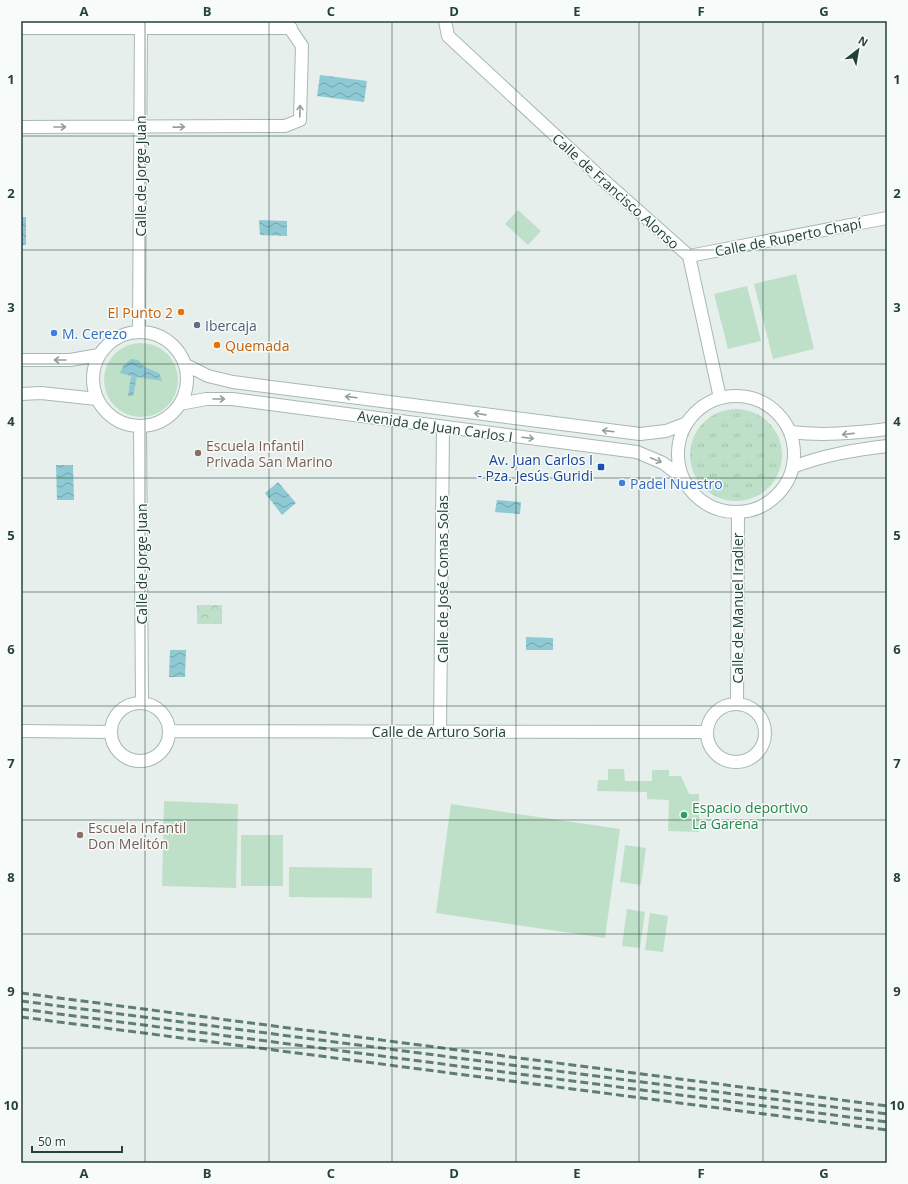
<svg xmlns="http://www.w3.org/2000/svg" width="908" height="1184" viewBox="0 0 908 1184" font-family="'Open Sans',sans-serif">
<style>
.grass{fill:url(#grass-tufts)}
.park{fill:url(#park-crowns)}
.garden{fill:#bfe0c8}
.water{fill:url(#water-waves)}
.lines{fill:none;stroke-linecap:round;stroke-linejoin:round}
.street-casing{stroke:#a8b8b2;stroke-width:14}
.street{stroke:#fff;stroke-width:12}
.rail{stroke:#5f7d75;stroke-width:3;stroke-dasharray:8 4;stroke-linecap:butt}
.oneway{stroke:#92a09c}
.grid{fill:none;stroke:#24423a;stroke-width:1;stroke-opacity:0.55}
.food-dot{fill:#e8710a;stroke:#f7fbf9;stroke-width:1.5}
.service-dot{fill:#5c6f8a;stroke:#f7fbf9;stroke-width:1.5}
.shop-dot{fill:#3f7fe0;stroke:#f7fbf9;stroke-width:1.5}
.education-dot{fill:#8d6e63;stroke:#f7fbf9;stroke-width:1.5}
.transit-dot{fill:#1a4fb4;stroke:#f7fbf9;stroke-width:1.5}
.leisure-dot{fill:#2e9e5b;stroke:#f7fbf9;stroke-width:1.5}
.labels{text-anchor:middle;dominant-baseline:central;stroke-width:3;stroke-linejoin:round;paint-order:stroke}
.street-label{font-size:14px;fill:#24423a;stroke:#f7fbf9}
.food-label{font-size:14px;fill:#c56008;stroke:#f7fbf9;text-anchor:end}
.service-label{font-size:14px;fill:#4e5e75;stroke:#f7fbf9;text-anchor:start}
.shop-label{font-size:14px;fill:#366cbe;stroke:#f7fbf9;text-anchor:start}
.education-label{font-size:14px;fill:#785e54;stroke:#f7fbf9;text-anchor:start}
.transit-label{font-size:14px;fill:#164399;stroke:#f7fbf9;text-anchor:end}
.leisure-label{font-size:14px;fill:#27864d;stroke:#f7fbf9;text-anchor:start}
.neatline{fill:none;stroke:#24423a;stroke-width:1.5}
.grid-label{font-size:13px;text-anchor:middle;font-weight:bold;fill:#24423a}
</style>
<defs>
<pattern id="grass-tufts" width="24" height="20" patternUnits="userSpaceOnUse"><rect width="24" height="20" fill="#bfe0c8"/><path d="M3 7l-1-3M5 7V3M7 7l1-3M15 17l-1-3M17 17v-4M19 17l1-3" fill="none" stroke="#a4c1ad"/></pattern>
<pattern id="park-crowns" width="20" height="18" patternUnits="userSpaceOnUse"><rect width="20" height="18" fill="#bfe0c8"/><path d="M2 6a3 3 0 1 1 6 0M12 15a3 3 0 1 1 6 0" fill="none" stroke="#a4c1ad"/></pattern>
<pattern id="water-waves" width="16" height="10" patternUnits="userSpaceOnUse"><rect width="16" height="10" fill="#8ec9d4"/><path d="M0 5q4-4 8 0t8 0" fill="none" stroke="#74a5ad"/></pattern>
</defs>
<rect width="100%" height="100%" fill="#e6efeb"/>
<path class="grass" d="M690 455a46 46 0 1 1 92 0a46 46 0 1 1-92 0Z"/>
<path class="park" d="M197,605H222V624H197Z"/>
<path class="garden" d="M518,210L541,231L528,245L505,224Z
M796,274L814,349L773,359L754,284Z
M747,286L761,341L728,349L714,294Z
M104 380a37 37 0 1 1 74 0a37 37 0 1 1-74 0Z
M608,769H624L625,781H652V770H669V776H681L689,794H699V832L668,831L669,800L647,799V792L597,791L598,780H608Z
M164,801L238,804L236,888L162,886Z
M451,804L620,829L605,938L436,913Z
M241,835H283V886H241Z
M625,845L646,848L641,885L620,882Z
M289,867L372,868V898L289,897Z
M627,909L645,912L640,948L622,946Z
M650,913L668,916L663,952L645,950Z"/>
<path class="water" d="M320,75L367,81L364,102L317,96Z
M21,217H26V245H21Z
M259,220L287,221V236L260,235Z
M131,359L138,360L145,367L159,373L162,381L137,377L133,396H128L131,376L120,373L123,366Z
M56,465H73L74,500H57Z
M278,482L296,503L282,515L265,493Z
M497,500L521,502L520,514L495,512Z
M526,637L553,638V650H526Z
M170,650H186L185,677H169Z"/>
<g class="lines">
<g class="street-casing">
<path id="street" d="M445,21L448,36L600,177L689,256L720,398
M21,28H291
M21,127L285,126L300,120L302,46L285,21
M689,256L887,218
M139,331L141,21
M93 379a47 47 0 1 1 94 0a47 47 0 1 1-94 0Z
M21,360H70L99,355
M186,365L208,376L233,382L640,434L666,431L687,423
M21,394L41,393L97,399
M678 454a58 58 0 1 1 116 0a58 58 0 1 1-116 0Z
M180,404L206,399H232L637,452L663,463L683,478
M140,426L142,702
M790,432C823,436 854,433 887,429
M793,467C824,455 854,450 887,446
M111 732a29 29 0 1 1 58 0a29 29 0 1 1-58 0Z
M737,704L738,512
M707 733a29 29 0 1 1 58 0a29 29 0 1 1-58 0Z
M21,731L111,732
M170,731L707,732
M440,731L443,427"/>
</g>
<use href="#street" class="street"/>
<path class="rail" d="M21,993L887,1106
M21,1001L887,1114
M21,1009L887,1122
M21,1017L887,1130"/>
</g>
<defs><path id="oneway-shaft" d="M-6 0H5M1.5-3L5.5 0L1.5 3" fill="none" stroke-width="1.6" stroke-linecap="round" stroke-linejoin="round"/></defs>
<g class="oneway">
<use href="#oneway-shaft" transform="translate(300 111) rotate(-88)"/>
<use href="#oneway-shaft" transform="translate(60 127)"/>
<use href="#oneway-shaft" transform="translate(179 127) rotate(-1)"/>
<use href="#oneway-shaft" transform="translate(60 360) rotate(180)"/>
<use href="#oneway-shaft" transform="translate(351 397) rotate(-173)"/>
<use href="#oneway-shaft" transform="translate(219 399)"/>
<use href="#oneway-shaft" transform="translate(480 414) rotate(-172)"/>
<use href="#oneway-shaft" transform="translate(608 431) rotate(-173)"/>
<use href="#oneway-shaft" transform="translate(848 434) rotate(174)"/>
<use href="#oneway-shaft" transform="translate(528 438) rotate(7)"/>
<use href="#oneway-shaft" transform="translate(656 460) rotate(22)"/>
</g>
<path class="grid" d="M145,21V1163M269,21V1163M392,21V1163M516,21V1163M639,21V1163M763,21V1163M21,136H887M21,250H887M21,364H887M21,478H887M21,592H887M21,706H887M21,820H887M21,934H887M21,1048H887"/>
<g class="food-dot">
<circle cx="181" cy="312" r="4"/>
<circle cx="217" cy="345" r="4"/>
</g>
<circle class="service-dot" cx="197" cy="325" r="4"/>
<g class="shop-dot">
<circle cx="54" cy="333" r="4"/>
<circle cx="622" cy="483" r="4"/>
</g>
<g class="education-dot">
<circle cx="198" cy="453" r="4"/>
<circle cx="80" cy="835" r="4"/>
</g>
<rect class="transit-dot" x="597" y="463" width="8" height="8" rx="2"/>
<circle class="leisure-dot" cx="684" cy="815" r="4"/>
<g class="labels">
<g class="street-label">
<text transform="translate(140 176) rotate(-90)">Calle de Jorge Juan</text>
<text transform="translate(616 191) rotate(42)">Calle de Francisco Alonso</text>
<text transform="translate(788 237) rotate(-11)">Calle de Ruperto Chapí</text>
<text transform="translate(435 426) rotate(8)">Avenida de Juan Carlos I</text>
<text transform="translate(141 564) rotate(-90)">Calle de Jorge Juan</text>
<text transform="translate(442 579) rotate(-90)">Calle de José Comas Solas</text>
<text transform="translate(737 608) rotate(-90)">Calle de Manuel Iradier</text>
<text x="439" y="731">Calle de Arturo Soria</text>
</g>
<g class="food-label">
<text x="173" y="312">El Punto 2</text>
<text x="225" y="345" text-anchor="start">Quemada</text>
</g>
<g class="service-label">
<text x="205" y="325">Ibercaja</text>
</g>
<g class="shop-label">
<text x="62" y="333">M. Cerezo</text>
<text x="630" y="483">Padel Nuestro</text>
</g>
<g class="education-label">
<text x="206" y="445">Escuela Infantil<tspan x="206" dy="16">Privada San Marino</tspan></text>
<text x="88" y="827">Escuela Infantil<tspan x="88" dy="16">Don Melitón</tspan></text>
</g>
<g class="transit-label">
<text x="593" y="459">Av. Juan Carlos I<tspan x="593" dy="16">- Pza. Jesús Guridi</tspan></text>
</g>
<g class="leisure-label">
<text x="692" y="807">Espacio deportivo<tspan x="692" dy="16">La Garena</tspan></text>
</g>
</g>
<rect width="908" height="1184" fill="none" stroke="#f7fbf9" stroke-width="44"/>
<g transform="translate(858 50) rotate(31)" stroke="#f7fbf9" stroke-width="3" paint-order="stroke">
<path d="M0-3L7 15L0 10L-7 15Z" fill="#24423a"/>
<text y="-6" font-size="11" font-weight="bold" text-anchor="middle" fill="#24423a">N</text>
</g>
<path d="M32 1146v6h90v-6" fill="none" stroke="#24423a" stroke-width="2"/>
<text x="38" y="1146" font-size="12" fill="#24423a" stroke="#f7fbf9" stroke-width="3" paint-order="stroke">50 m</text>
<rect x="22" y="22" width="864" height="1140" class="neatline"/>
<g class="grid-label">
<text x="84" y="16">A</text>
<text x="207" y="16">B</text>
<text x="331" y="16">C</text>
<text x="454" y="16">D</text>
<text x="577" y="16">E</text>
<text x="701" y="16">F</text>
<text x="824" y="16">G</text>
<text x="11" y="84">1</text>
<text x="897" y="84">1</text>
<text x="11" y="198">2</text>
<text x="897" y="198">2</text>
<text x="11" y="312">3</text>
<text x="897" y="312">3</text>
<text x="11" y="426">4</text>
<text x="897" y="426">4</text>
<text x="11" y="540">5</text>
<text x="897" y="540">5</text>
<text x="11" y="654">6</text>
<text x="897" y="654">6</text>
<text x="11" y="768">7</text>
<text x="897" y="768">7</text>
<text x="11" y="882">8</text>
<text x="897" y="882">8</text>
<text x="11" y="996">9</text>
<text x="897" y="996">9</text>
<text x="11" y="1110">10</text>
<text x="897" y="1110">10</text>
<text x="84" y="1178">A</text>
<text x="207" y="1178">B</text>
<text x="331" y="1178">C</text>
<text x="454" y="1178">D</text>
<text x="577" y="1178">E</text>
<text x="701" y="1178">F</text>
<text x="824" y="1178">G</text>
</g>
</svg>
